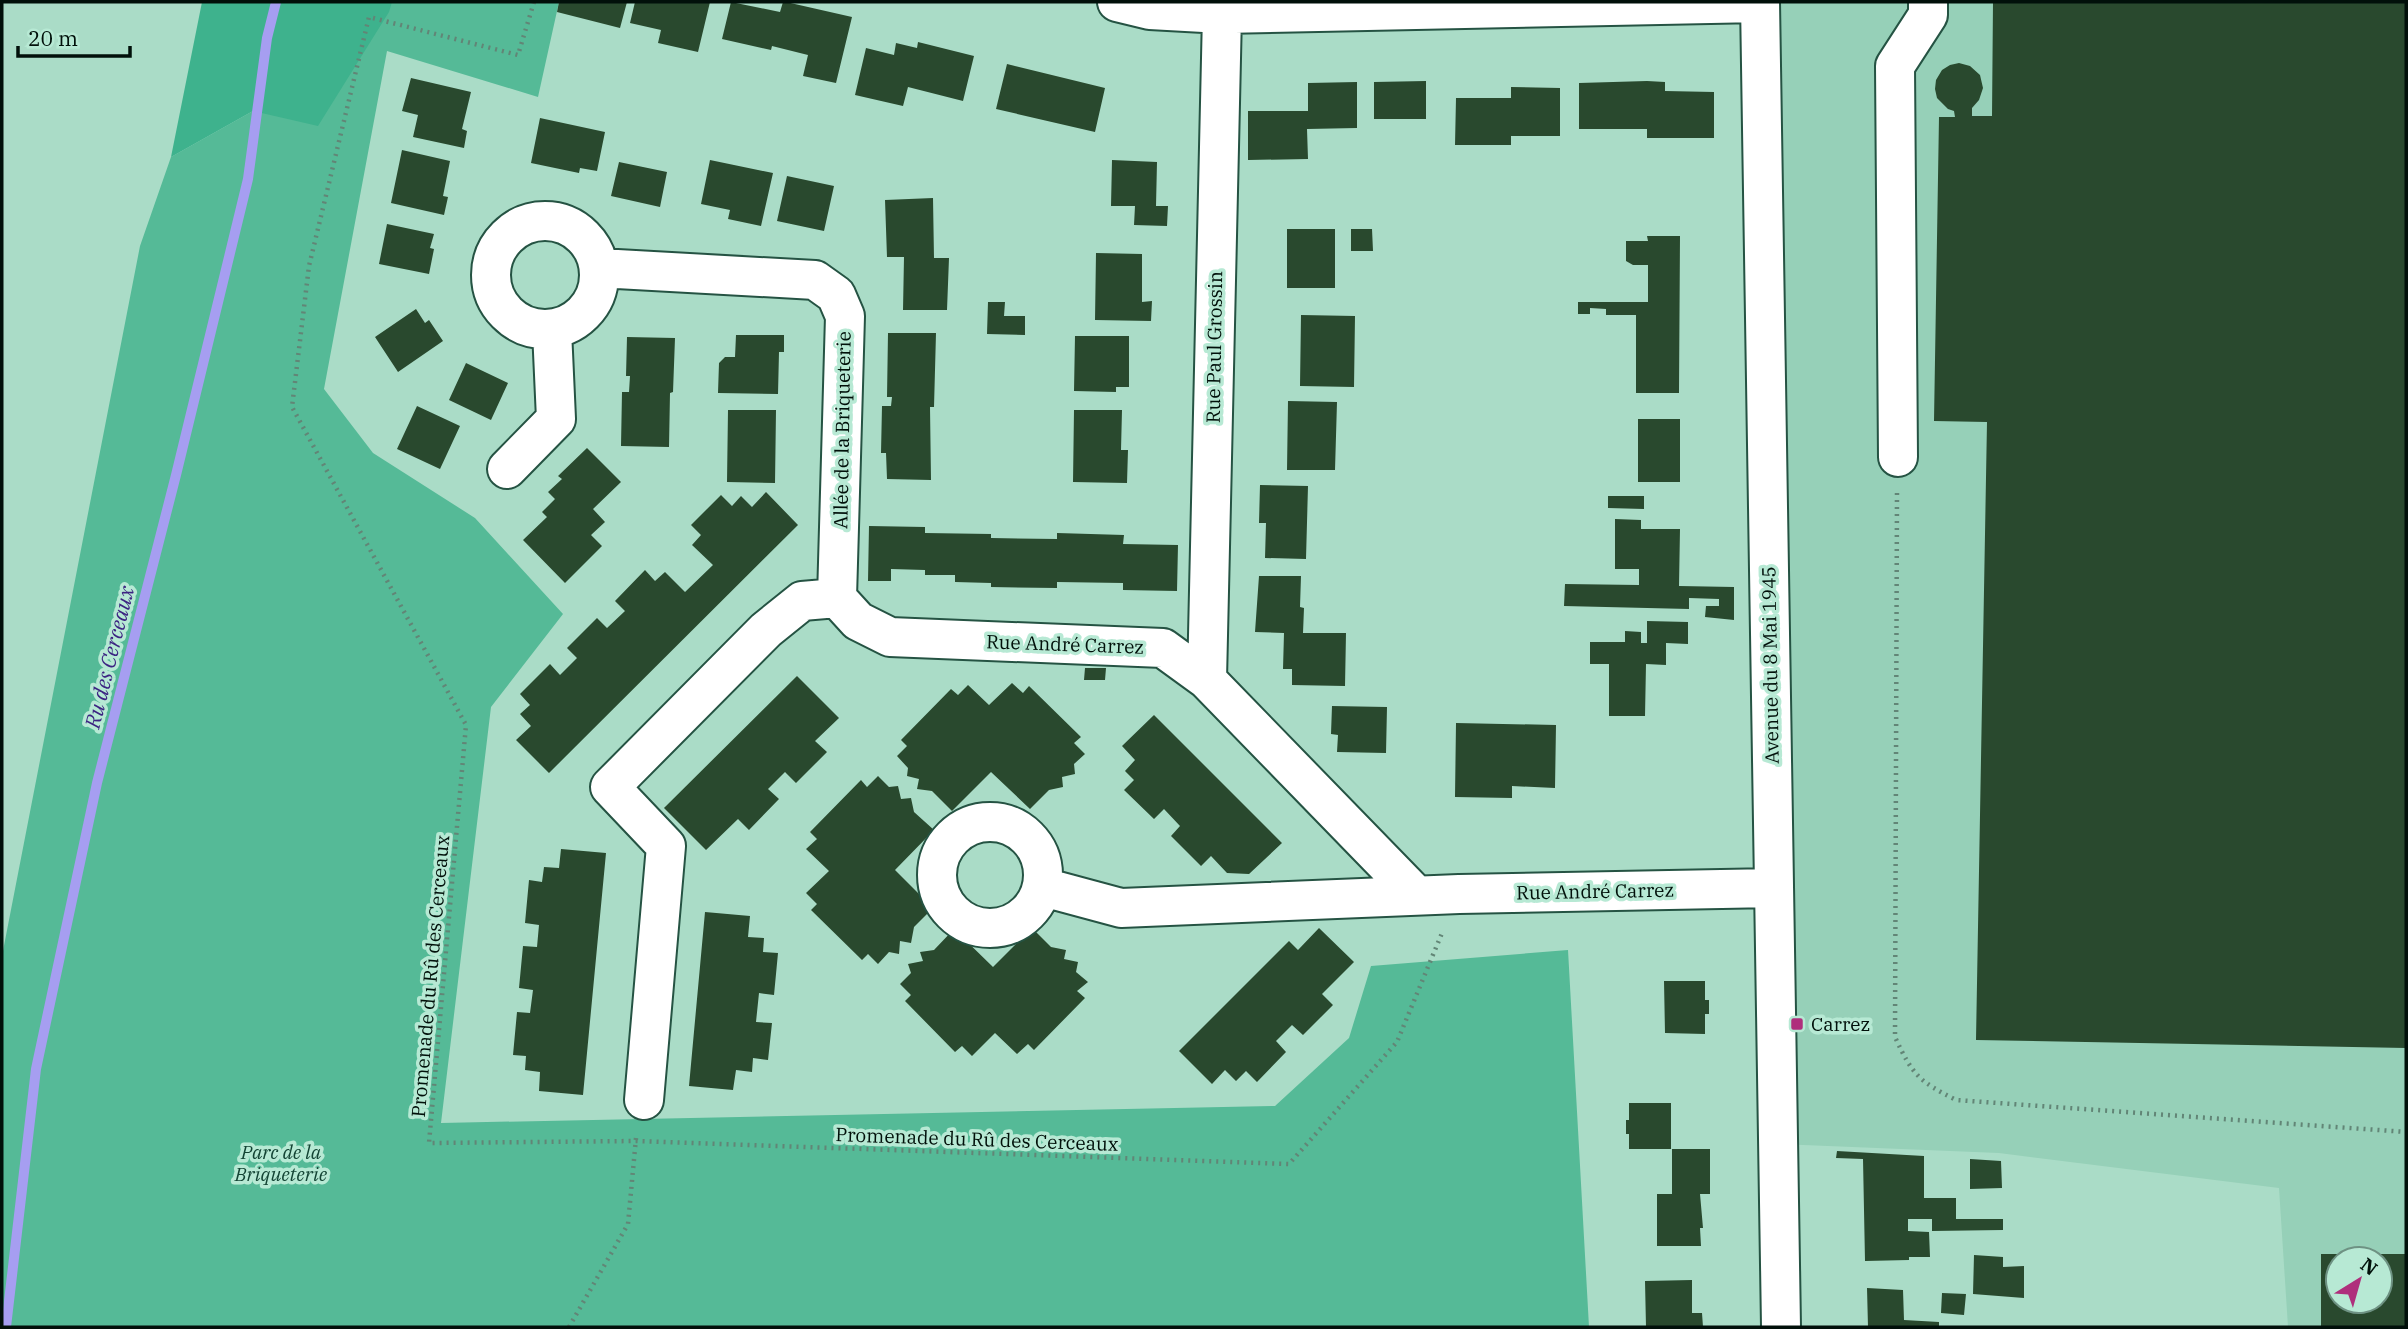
<svg xmlns="http://www.w3.org/2000/svg" width="2408" height="1329" viewBox="0 0 2408 1329" font-family="'IBM Plex Serif',serif">
<style>
.built{fill:#96d0b8;fill-rule:evenodd}
.green{fill:#55ba97}
.forest{fill:#3eb28d}
.lines{fill:none;stroke-linecap:round;stroke-linejoin:round}
.stream{stroke:#a69ef1;stroke-width:10}
.building{fill:#29492e;fill-rule:evenodd}
.minor-casing{stroke:#255343;stroke-width:42}
.path{stroke:#628576;stroke-width:4.5;stroke-dasharray:2 5;stroke-linecap:butt}
.minor{stroke:#fff;stroke-width:38}
.poi-dot{fill:#af2f7c;stroke:#b7e9d4;stroke-width:2.5}
.labels{text-anchor:middle;dominant-baseline:central;stroke-width:7;stroke-linejoin:round;paint-order:stroke}
.street-label{font-size:19px;fill:#01100a;stroke:#b7e9d4}
.poi-label{font-size:19px;fill:#01100a;stroke:#b7e9d4;text-anchor:start}
.park-label{font-size:19px;font-style:italic;fill:#134434;stroke:#b7e9d4}
.water-label{font-size:21px;font-style:italic;fill:#3c2482;stroke:#b7e9d4}
</style>
<rect width="100%" height="100%" fill="#aadcc7"/>
<path class="built" d="M1760,2H2406V1327H2288L2279,1188L1999,1153L1779,1144ZM2338,1259H2380V1301H2338Z"/>
<path class="green" d="M287,2H559L538,97L387,51L324,389L373,453L475,518L563,614L491,707L441,1123L1275,1106L1349,1038L1371,966L1568,950L1589,1327H2V956L140,246L171,157L253,111Z"/>
<path class="forest" d="M202,2H392L389,12L318,126L253,111L171,157Z"/>
<g class="lines">
<path class="stream" d="M6,1327L36,1069L97,783L176,475L248,179L267,38L276,2"/>
</g>
<path class="building" d="M559,2H627L620,28L557,12Z
M635,2H710L698,52L658,43L661,30L630,23Z
M731,2L780,12L783,2H786L852,17L836,83L803,76L808,55L772,46L771,50L722,39Z
M1993,2H2406V1048L1976,1040L1987,422L1934,421L1939,117H1955L1954,111L1948,109L1937,98L1935,89L1936,80L1942,70L1950,65L1959,63L1970,66L1980,75L1983,88L1979,100L1972,108V116H1992Z
M918,42L974,56L963,101L908,87L903,106L855,95L866,48L894,55L896,43L917,48Z
M1007,64L1105,88L1095,132L996,109Z
M411,78L471,92L462,129L467,131L464,148L413,137L418,115L402,111Z
M1426,81V119H1374V82Z
M1647,81L1665,82V91L1714,92V138H1647V129H1579V83Z
M1357,82V128L1307,129L1308,159L1248,160V111H1308V83Z
M1511,87L1560,88V136H1511V145H1455L1456,98H1511Z
M540,118L605,132L597,171L580,168L579,173L531,163Z
M402,150L450,161L443,196L448,197L444,215L391,203Z
M710,160L773,173L761,226L728,219L730,210L701,204Z
M1112,160L1157,162L1156,206H1168L1167,226L1134,225L1135,206H1111Z
M619,162L667,172L660,207L611,196Z
M787,176L834,186L824,231L777,221Z
M933,198L934,258H949L947,310H903L904,257H887L885,200Z
M387,224L434,234L430,248L434,249L429,274L379,264Z
M1287,229H1335V288H1287Z
M1351,229H1372L1373,251H1351Z
M1647,236H1680L1679,393H1636V315H1606V309L1590,308V314H1578V302H1648V265H1633L1626,261V241H1648Z
M1096,253L1142,254V302L1152,301L1151,321L1095,320Z
M988,302H1005L1004,316H1025V335L987,334Z
M416,309L425,323L429,320L443,341L398,372L375,337Z
M1301,315L1355,316L1354,387L1300,386Z
M888,333H936L934,407H930L931,480L887,479L886,453H881L882,406H891L892,397H887Z
M736,335H784V352H779L778,394L718,393L719,363L725,357H735Z
M1075,336H1129V387H1116V392L1074,391Z
M627,337L675,338L673,392L670,393L669,447L621,446L622,392H629L630,376H626Z
M466,363L508,383L491,420L449,400Z
M1288,401L1337,402L1335,470H1287Z
M417,406L460,426L440,469L397,449Z
M728,410H776L775,483L727,482Z
M1074,410H1122L1121,450H1128L1127,483L1073,482Z
M1638,419H1680V482H1638Z
M587,448L621,482L593,509L605,522L591,535L602,546L565,583L523,540L547,517L542,512L555,499L548,492L562,479L558,476Z
M1260,485L1308,486L1306,559L1265,558L1266,523H1259Z
M766,492L798,525L549,773L516,740L531,726L520,714L530,705L520,694L550,664L560,675L577,658L567,648L597,618L607,628L625,611L615,601L645,570L655,581L665,572L685,592L713,565L692,545L701,535L691,525L721,495L732,506L741,496L752,507Z
M1608,496H1644V509L1608,508Z
M1615,519L1641,520V529H1680L1679,586L1734,587V620L1705,617L1706,606H1719V599L1689,598V609L1564,606L1565,584L1639,585V569H1615Z
M869,526L925,527V533L991,534V538L1057,539V533L1124,535L1123,544L1178,545L1177,591L1123,590V583L1057,582V588L991,587V583L955,582V575H925V570L891,569V581H868Z
M1259,576H1301L1300,607L1304,608L1303,633H1346L1345,686L1292,685V669H1283L1284,633L1255,632Z
M1647,621L1688,622V644L1666,643V665L1646,664L1645,716H1609V664H1590V642H1625V631L1641,632V643H1647Z
M1085,668H1106L1105,680H1084Z
M797,676L839,718L815,741L827,752L796,783L785,772L768,789L779,799L749,830L738,819L706,850L664,808Z
M1012,683L1023,693L1029,686L1081,737L1074,743L1085,754L1074,764L1075,774L1062,777L1063,787L1049,790L1030,809L991,772L952,811L932,791L917,789L919,779L907,776L908,768L897,756L907,746L901,740L951,689L958,695L968,685L989,705Z
M1332,706L1387,707L1386,753L1337,752L1338,735L1331,734Z
M1154,715L1282,843L1249,874L1227,873L1211,856L1201,866L1171,836L1180,826L1164,809L1154,819L1124,790L1134,780L1125,771L1135,760L1122,746Z
M1456,723L1556,725L1555,788L1512,786V798L1455,797Z
M878,776L889,787L898,786L901,799L911,798L914,812L934,830L895,870L933,908L914,927L911,943L900,941L899,954L889,952L878,964L868,954L862,960L811,910L817,904L806,893L829,871L806,849L817,839L810,832L861,780L867,787Z
M561,849L606,853L583,1095L539,1091L540,1072L525,1070L526,1056L513,1055L517,1012L530,1013L533,990L519,988L523,946L537,947L539,925L525,923L529,880L542,882L544,867L559,868Z
M705,912L750,916L748,937L764,938L763,952L778,953L774,995L759,993L756,1022L772,1023L768,1060L753,1058L752,1072L736,1070L733,1090L689,1086Z
M1032,928L1051,947L1066,950L1064,959L1078,962L1076,972L1088,982L1077,991L1085,998L1034,1050L1028,1044L1017,1054L995,1033L972,1056L962,1046L955,1052L905,1001L911,995L900,984L911,973L908,964L923,961L920,952L934,950L954,929L993,967Z
M1319,928L1354,962L1322,994L1333,1005L1303,1035L1292,1025L1276,1041L1286,1052L1257,1082L1246,1071L1236,1081L1225,1070L1212,1084L1179,1051L1289,941L1298,950Z
M1664,981H1705V1000H1709V1014H1705V1034L1665,1033Z
M1629,1103H1671V1149H1629V1134H1626V1120H1629Z
M1672,1149H1710V1194H1700L1703,1228H1700L1701,1246H1657V1194H1672Z
M1837,1151L1924,1156V1198H1956V1219H2003V1230L1932,1231V1219H1908V1231L1929,1232L1930,1257H1909V1260L1865,1261L1863,1159L1836,1158Z
M1970,1159L2001,1161L2002,1188L1970,1189Z
M2321,1254H2406V1327H2321ZM2338,1259H2380V1301H2338Z
M1974,1255L2003,1257V1267L2024,1266V1298L1973,1294Z
M1692,1280V1313H1702L1703,1327H1646L1645,1281Z
M1867,1288L1903,1290L1904,1320L1939,1322V1327H1868Z
M1942,1293L1966,1294L1964,1315L1941,1313Z"/>
<g class="lines">
<g class="minor-casing">
<path id="minor" d="M1117,2L1150,10L1222,14L1760,3
M1760,2L1781,1327
M491 275a54 54 0 1 1 108 0a54 54 0 1 1-108 0Z
M599,268L815,280L836,295L845,316L837,598
M1898,457L1895,66L1928,15V2
M507,469L556,419L552,330
M837,598L858,621L890,637L1163,648L1207,680L1416,895
M1207,680L1222,14
M937 875a53 53 0 1 1 106 0a53 53 0 1 1-106 0Z
M1043,887L1121,908L1459,894L1774,888
M644,1100L666,846L610,787L766,630L802,601L837,598"/>
</g>
<path class="path" d="M534,2L518,55L369,17L309,266L292,407L466,725L429,1143L636,1141L1289,1164L1397,1042L1442,933
M1897,493L1895,1037C1913,1076 1919,1081 1956,1100L2406,1132
M569,1327L628,1224L636,1138"/>
<use href="#minor" class="minor"/>
</g>
<rect class="poi-dot" x="1790" y="1017" width="14" height="14" rx="3.5"/>
<g class="labels">
<g class="street-label">
<text transform="translate(1214 347) rotate(-89)">Rue Paul Grossin</text>
<text transform="translate(842 430) rotate(-89)">Allée de la Briqueterie</text>
<text transform="translate(1065 644) rotate(2)">Rue André Carrez</text>
<text transform="translate(1770 665) rotate(-91)">Avenue du 8 Mai 1945</text>
<text transform="translate(1595 891) rotate(-1)">Rue André Carrez</text>
<text transform="translate(430 976) rotate(-85)">Promenade du Rû des Cerceaux</text>
<text transform="translate(977 1139) rotate(2)">Promenade du Rû des Cerceaux</text>
</g>
<g class="poi-label">
<text x="1811" y="1024">Carrez</text>
</g>
<g class="park-label">
<text x="281" y="1152">Parc de la<tspan x="281" dy="22">Briqueterie</tspan></text>
</g>
<g class="water-label">
<text transform="translate(109 657) rotate(-76)">Ru des Cerceaux</text>
</g>
</g>
<rect width="2408" height="1329" fill="none" stroke="#01100a" stroke-width="7"/>
<g transform="translate(2359 1280) rotate(37)"><circle r="33" fill="#b7e9d4" stroke="#6e9283" stroke-width="2"/>
<path d="M0-5L12 26L0 18L-12 26Z" fill="#af2f7c"/>
<text y="-10" font-size="19" font-weight="bold" text-anchor="middle" fill="#01100a">N</text>
</g>
<path d="M18 46v10h112v-10" fill="none" stroke="#01100a" stroke-width="3.5"/>
<text x="28" y="46" font-size="21" fill="#01100a" stroke="#b7e9d4" stroke-width="5" paint-order="stroke">20 m</text>
</svg>
